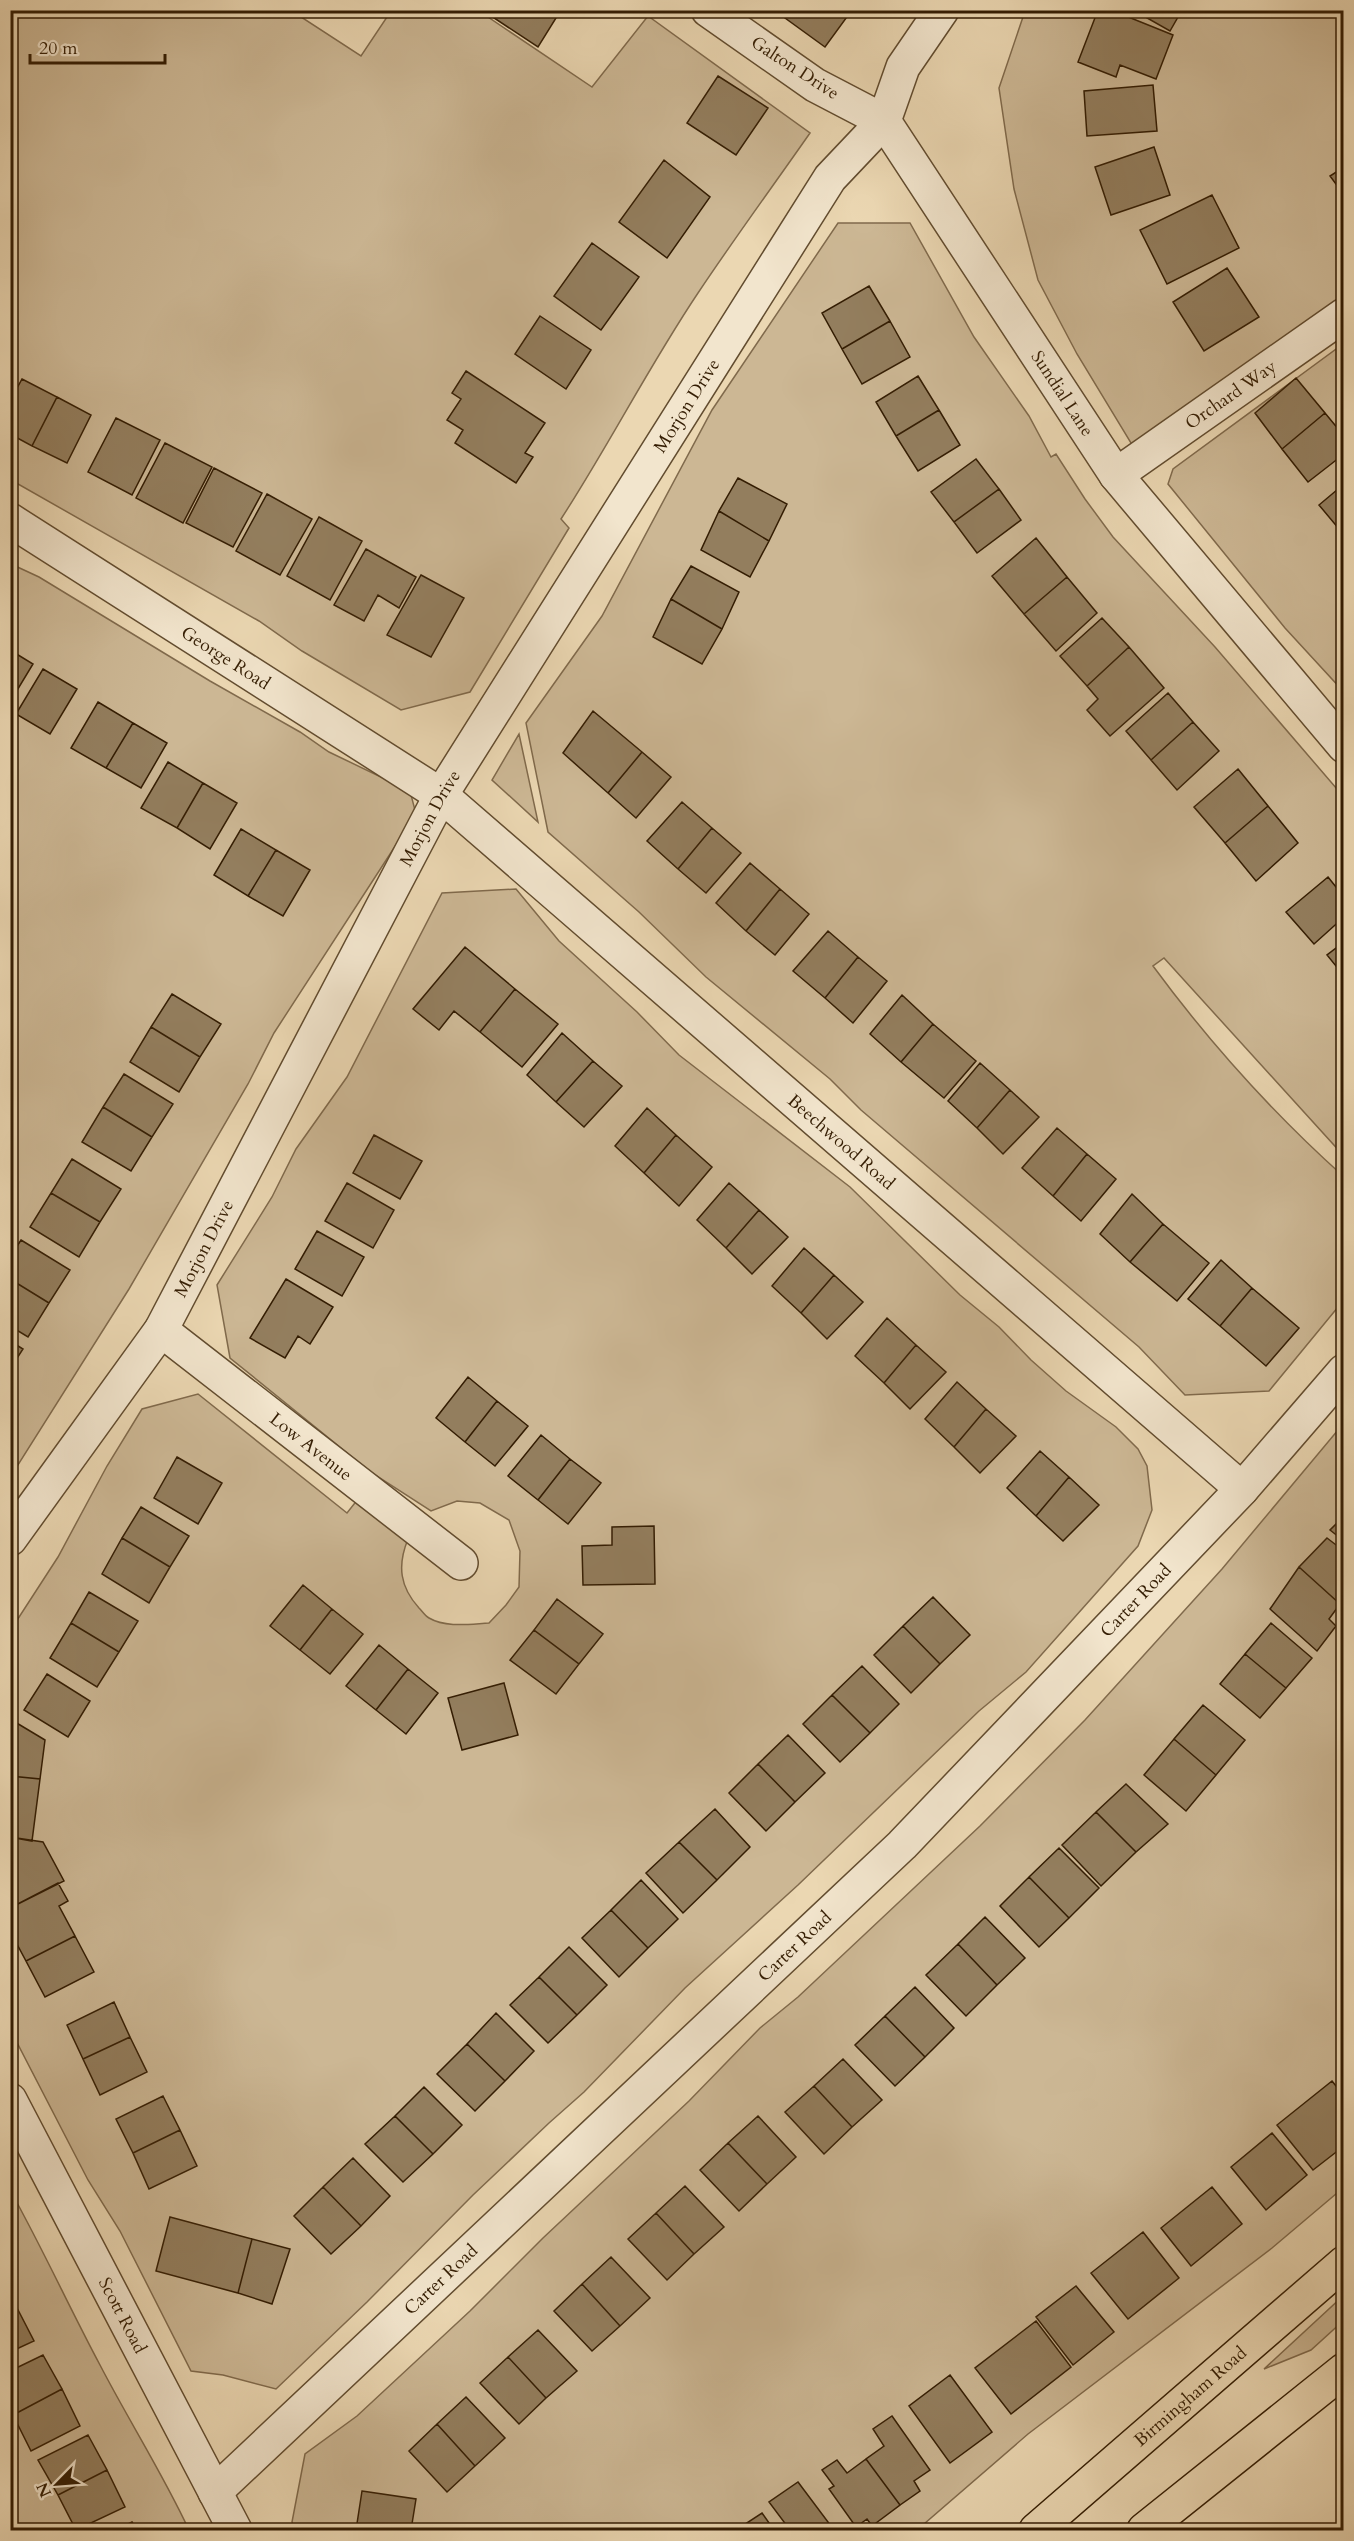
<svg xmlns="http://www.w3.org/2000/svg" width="1354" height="2541" viewBox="0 0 1354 2541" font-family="Cardo,serif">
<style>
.green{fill:#ccb794;stroke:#806a4c;stroke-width:1.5}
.building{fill:#937e5e;stroke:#341d03;stroke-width:1.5}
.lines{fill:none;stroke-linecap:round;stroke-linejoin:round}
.street-casing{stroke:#624c2f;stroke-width:36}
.highway-casing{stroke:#341d03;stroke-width:36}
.street{stroke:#f2e5cd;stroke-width:33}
.highway{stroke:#ebd7b2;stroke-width:33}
.labels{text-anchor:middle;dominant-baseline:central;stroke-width:4.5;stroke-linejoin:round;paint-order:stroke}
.street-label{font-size:18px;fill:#341d03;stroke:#f2e5cd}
</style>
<rect width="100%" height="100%" fill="#ebd7b2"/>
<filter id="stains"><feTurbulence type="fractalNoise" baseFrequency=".00333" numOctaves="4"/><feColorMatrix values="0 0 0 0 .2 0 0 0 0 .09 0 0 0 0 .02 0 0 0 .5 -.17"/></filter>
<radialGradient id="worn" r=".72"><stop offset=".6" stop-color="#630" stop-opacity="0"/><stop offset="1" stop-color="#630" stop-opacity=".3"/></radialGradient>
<path class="green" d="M11,11H292L361,56L391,11H479L592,87L648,16L810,133C773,186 734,239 698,293C649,366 609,445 561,519L569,528L470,692L401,710L302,651L259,621L11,480Z
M1025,11H1343V298L1137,453L1077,354L1038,280L1014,189L999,88Z
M838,223H910L974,337L1029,416L1051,457L1056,454L1085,499L1113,537L1215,647L1343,796V1155L1164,958L1153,966C1209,1042 1273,1113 1343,1176V1301L1269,1391L1185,1395L1139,1347L861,1110L830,1079L706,977L639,912L548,832L526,723L602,616L712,410Z
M1343,344V691L1285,628L1168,484L1173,469Z
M11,564L39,577L210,681L300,732L329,752L410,791L416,814L274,1033L248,1084L129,1289L11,1476Z
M519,734L538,822L492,780Z
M516,889L559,941L637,1012L679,1055L850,1187L960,1295L999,1327L1031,1360L1066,1391L1116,1427L1138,1449L1147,1466L1152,1510L1138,1546L1026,1672L979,1711L798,1885L685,1988L584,2092L549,2123L473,2195L367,2302L276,2389L223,2375L191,2371L120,2231L88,2180L11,2031L10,1631L58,1557L107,1466L142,1409L198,1394L347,1513L358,1499L408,1539C397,1566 400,1587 419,1608C422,1611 425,1616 429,1618C446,1628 470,1624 489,1623L506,1605L519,1587L520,1551L509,1520L480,1503L457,1501L431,1511L372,1473L230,1358L217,1285L272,1197L296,1149L347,1077L442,893Z
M1343,1424V2188L1272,2248L1028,2434L917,2530H295L292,2522L305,2454L357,2416L470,2311L543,2238L689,2101L760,2028L798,1997L980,1826L1085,1720L1222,1569Z
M10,2190C42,2247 69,2307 100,2365C129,2421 163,2474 189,2530H11Z
M1343,2296V2321L1311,2350L1264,2369Z"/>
<path class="building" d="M486,10H561L538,47L485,12Z
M774,10H852L825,47Z
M1098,10H1111L1173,35L1156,79L1120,65L1116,77L1078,62Z
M1133,10H1182L1170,31Z
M718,76L768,108L736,155L687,123Z
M1153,85L1157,131L1087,136L1084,91Z
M1154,147L1170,195L1111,215L1095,167Z
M664,160L710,197L667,258L619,222Z
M1344,167V195L1330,176Z
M1212,195L1239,248L1167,284L1140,230Z
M592,243L639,277L601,330L554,296Z
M1227,268L1259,317L1204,351L1173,302Z
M869,286L890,321L842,349L822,313Z
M540,316L591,350L566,389L515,354Z
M890,321L910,357L862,384L842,349Z
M466,371L545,423L525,453L533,457L516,483L455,443L463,430L447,420L461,399L452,393Z
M918,376L939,410L896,436L876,402Z
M1296,378L1325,413L1282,449L1255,413Z
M22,379L57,397L32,446L10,434V401Z
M57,397L91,415L67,463L32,446Z
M939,410L960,445L918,471L896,436Z
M1325,413L1344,436V454L1308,482L1282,449Z
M116,418L160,440L132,495L88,472Z
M165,443L212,467L183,523L136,498Z
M976,459L999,489L954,522L931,492Z
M214,468L262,493L233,547L186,523Z
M738,478L787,504L769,541L719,511Z
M1344,484V535L1319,505Z
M999,489L1021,520L977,553L954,522Z
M267,494L312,519L280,575L236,551Z
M719,511L769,541L750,577L701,550Z
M319,517L362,541L330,600L287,576Z
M1036,538L1067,577L1024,614L992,576Z
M366,549L416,577L399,608L378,595L364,621L334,605Z
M691,566L739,592L722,629L671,599Z
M421,575L464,598L431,657L387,635Z
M1067,577L1097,613L1056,651L1024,614Z
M671,599L722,629L702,664L653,637Z
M1102,618L1129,647L1087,686L1060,656Z
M1129,647L1164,688L1110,736L1087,710L1098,699L1087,686Z
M10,650L33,664L10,702Z
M43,669L77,689L50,734L16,714Z
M1168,693L1193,722L1151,760L1126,731Z
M98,702L133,723L106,768L71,748Z
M593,711L642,752L608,793L563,753Z
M1193,722L1219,751L1177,790L1151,760Z
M133,723L167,743L141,788L106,768Z
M642,752L671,777L636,818L608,793Z
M168,762L203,783L177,828L141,808Z
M1238,769L1268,806L1225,843L1194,807Z
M203,783L237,803L210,849L177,828Z
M682,802L712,828L678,869L647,841Z
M1268,806L1298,843L1256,881L1225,843Z
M712,828L741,853L706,893L678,869Z
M241,829L276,850L248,896L214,875Z
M276,850L310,870L283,916L248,896Z
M750,863L780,889L746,931L716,903Z
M1328,877L1344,897V917L1314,944L1286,912Z
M780,889L809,914L775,955L746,931Z
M828,931L858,957L825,998L793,971Z
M1344,942V976L1327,955Z
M465,947L515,989L480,1032L454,1011L439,1030L413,1009Z
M858,957L887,981L853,1023L825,998Z
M515,989L558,1024L522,1067L480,1032Z
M172,994L221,1024L200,1057L151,1027Z
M902,995L933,1024L901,1062L870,1034Z
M933,1024L976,1061L944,1098L901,1062Z
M151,1027L200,1057L179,1092L130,1062Z
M562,1033L593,1061L556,1102L527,1075Z
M593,1061L622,1086L584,1127L556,1102Z
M980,1063L1010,1090L977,1128L948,1101Z
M124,1074L173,1104L152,1137L103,1107Z
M1010,1090L1039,1117L1003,1154L977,1128Z
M103,1107L152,1137L131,1171L82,1142Z
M647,1108L676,1135L644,1173L615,1146Z
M1057,1128L1087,1154L1053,1196L1022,1168Z
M374,1135L422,1161L400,1199L353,1173Z
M676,1135L712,1167L679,1206L644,1173Z
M1087,1154L1116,1179L1081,1221L1053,1196Z
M72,1159L121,1189L100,1222L51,1193Z
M347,1183L394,1210L373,1248L325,1221Z
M729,1183L759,1210L726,1248L697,1220Z
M51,1193L100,1222L79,1257L30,1227Z
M1132,1194L1163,1224L1130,1262L1100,1234Z
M759,1210L788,1237L752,1274L726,1248Z
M1163,1224L1209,1263L1177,1301L1130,1262Z
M317,1231L364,1257L342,1296L295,1269Z
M21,1240L70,1270L49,1303L10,1279V1257Z
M804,1248L834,1275L801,1313L772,1286Z
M1221,1260L1252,1288L1220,1326L1188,1299Z
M834,1275L863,1302L827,1339L801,1313Z
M10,1279L49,1303L28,1337L10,1326Z
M286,1279L333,1307L310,1344L298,1336L285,1358L250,1338Z
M1252,1288L1299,1328L1266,1366L1220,1326Z
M887,1318L916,1345L884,1383L855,1356Z
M10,1341L23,1349L10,1369Z
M916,1345L946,1372L910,1409L884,1383Z
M468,1377L497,1401L465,1442L436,1418Z
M957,1382L986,1409L954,1447L925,1419Z
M497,1401L528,1426L495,1466L465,1442Z
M986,1409L1016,1436L980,1473L954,1447Z
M541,1435L570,1459L538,1500L508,1476Z
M1040,1451L1069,1477L1036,1516L1007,1488Z
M177,1457L222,1483L198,1524L154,1498Z
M570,1459L601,1483L568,1524L538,1500Z
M1069,1477L1099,1505L1063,1541L1036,1516Z
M141,1507L189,1536L170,1567L122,1538Z
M1344,1516V1541L1330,1530Z
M654,1526L655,1584L583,1585L582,1546L612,1545V1527Z
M122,1538L170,1567L149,1603L102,1574Z
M1327,1538L1344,1551V1600L1340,1604L1299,1567Z
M1299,1567L1340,1604L1329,1619L1336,1626L1317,1651L1270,1609Z
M303,1585L332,1609L300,1650L270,1626Z
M89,1592L138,1621L119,1652L71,1623Z
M933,1597L970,1635L940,1664L903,1626Z
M557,1599L603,1634L579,1664L534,1630Z
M332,1609L363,1634L330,1674L300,1650Z
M71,1623L119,1652L97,1687L50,1658Z
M1271,1623L1312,1658L1286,1688L1245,1654Z
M903,1626L940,1664L911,1693L874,1655Z
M534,1630L579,1664L556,1694L510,1660Z
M379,1645L408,1669L376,1710L346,1686Z
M1245,1654L1286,1688L1260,1718L1220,1684Z
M862,1666L899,1704L870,1733L832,1695Z
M408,1669L438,1693L406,1734L376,1710Z
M47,1674L90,1701L68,1737L24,1710Z
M504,1683L518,1735L462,1750L448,1698Z
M832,1695L870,1733L840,1762L803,1724Z
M1203,1705L1245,1740L1216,1775L1174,1739Z
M10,1719L45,1740L40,1779L10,1776Z
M788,1735L825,1773L795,1802L758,1764Z
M1174,1739L1216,1775L1186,1811L1144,1775Z
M758,1764L795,1802L766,1831L729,1793Z
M10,1776L40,1779L32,1841L10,1837Z
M1126,1784L1168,1824L1136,1852L1096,1812Z
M715,1809L750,1847L717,1880L679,1842Z
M1096,1812L1136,1852L1101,1886L1062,1845Z
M10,1837L43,1842L64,1881L10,1908Z
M679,1842L717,1880L683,1913L646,1873Z
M1059,1848L1099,1888L1069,1918L1029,1877Z
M1029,1877L1069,1918L1039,1947L1000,1906Z
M641,1880L678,1919L648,1948L611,1910Z
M58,1883L68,1901L59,1906L75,1936L26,1961L10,1931V1908Z
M611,1910L648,1948L619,1977L582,1938Z
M985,1917L1025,1958L997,1985L958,1944Z
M75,1936L94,1972L45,1997L26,1961Z
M958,1944L997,1985L966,2016L926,1975Z
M569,1947L607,1985L577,2015L539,1977Z
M539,1977L577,2015L548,2043L510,2005Z
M915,1987L954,2028L925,2057L885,2016Z
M114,2002L130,2037L83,2059L67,2025Z
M496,2013L534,2051L505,2081L467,2044Z
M885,2016L925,2057L895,2086L855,2045Z
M130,2037L147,2072L100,2095L83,2059Z
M467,2044L505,2081L475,2111L437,2074Z
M843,2059L882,2100L852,2127L814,2086Z
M1332,2081L1344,2096V2146L1313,2170L1277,2125Z
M814,2086L852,2127L824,2154L785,2112Z
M424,2087L462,2125L433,2154L395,2116Z
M163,2096L180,2130L133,2153L116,2119Z
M395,2116L433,2154L403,2182L365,2144Z
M758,2116L796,2157L767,2184L728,2143Z
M180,2130L197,2166L149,2189L133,2153Z
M1272,2133L1307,2175L1266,2210L1231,2167Z
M728,2143L767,2184L739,2211L700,2170Z
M353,2158L390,2196L361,2226L323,2187Z
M685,2186L724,2227L694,2254L656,2213Z
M323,2187L361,2226L331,2254L294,2216Z
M1212,2187L1242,2224L1191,2266L1161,2228Z
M656,2213L694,2254L667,2280L628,2239Z
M170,2217L252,2239L238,2293L156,2271Z
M1143,2232L1179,2278L1128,2319L1091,2273Z
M252,2239L290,2249L272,2304L238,2293Z
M611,2257L650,2298L620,2326L582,2284Z
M582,2284L620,2326L592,2351L554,2311Z
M1076,2286L1114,2332L1073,2365L1036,2317Z
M15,2304L34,2341L10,2352V2306Z
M1036,2321L1071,2367L1011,2414L975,2368Z
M538,2330L577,2371L546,2398L508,2357Z
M43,2355L62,2389L13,2415L10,2411V2371Z
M508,2357L546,2398L519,2424L480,2383Z
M950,2375L992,2432L950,2463L909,2406Z
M62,2389L80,2426L31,2451L13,2415Z
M466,2397L505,2438L475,2466L437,2424Z
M892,2416L930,2470L914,2481L920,2491L900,2505L866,2459L884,2446L873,2429Z
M437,2424L475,2466L447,2492L409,2451Z
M88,2435L107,2470L58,2495L38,2460Z
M866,2459L900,2505L872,2526L867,2519L856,2527L829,2489L834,2486L822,2470L837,2460L847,2473Z
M107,2470L125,2507L76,2530L58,2495Z
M798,2482L834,2530H790L769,2502Z
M362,2491L416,2499L411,2530H356Z
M762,2513L774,2530H736Z
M132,2522L137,2530H116Z"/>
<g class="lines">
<g class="street-casing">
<g id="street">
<path id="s1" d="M942,10L903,67L884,121L1116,475L1344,746"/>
<path id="s2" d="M1116,475L1344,315"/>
<path id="s3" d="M10,520L441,795L1242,1489"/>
<path id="s4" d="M161,1330L461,1563"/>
<path id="s5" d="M10,1539L161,1330L441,795L830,178L884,121L815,85L708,10"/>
<path id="s6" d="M10,2100L235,2530"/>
<path id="s7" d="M215,2492L902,1845L1242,1489L1344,1371"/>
</g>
</g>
<g class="highway-casing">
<g id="highway">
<path id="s8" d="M1036,2530L1344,2263"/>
<path d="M1144,2530L1344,2370"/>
</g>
</g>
<use href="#street" class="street"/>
<use href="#highway" class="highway"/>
</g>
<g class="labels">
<g class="street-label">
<text transform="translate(795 68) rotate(33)">Galton Drive</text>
<text stroke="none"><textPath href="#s1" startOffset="452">Sundial Lane</textPath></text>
<text stroke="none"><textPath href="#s2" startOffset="140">Orchard Way</textPath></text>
<text stroke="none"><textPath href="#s5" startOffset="1322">Morjon Drive</textPath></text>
<text stroke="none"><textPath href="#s3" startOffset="256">George Road</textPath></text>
<text stroke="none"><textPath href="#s5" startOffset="836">Morjon Drive</textPath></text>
<text stroke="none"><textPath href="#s3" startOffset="1041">Beechwood Road</textPath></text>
<text stroke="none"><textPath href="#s5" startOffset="350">Morjon Drive</textPath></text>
<text stroke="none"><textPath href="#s4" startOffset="190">Low Avenue</textPath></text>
<text stroke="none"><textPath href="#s7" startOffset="1282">Carter Road</textPath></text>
<text stroke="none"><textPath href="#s7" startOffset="796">Carter Road</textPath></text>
<text stroke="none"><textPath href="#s7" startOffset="310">Carter Road</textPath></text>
<text stroke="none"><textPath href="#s6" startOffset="243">Scott Road</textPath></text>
<text stroke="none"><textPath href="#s8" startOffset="204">Birmingham Road</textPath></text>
</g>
</g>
<rect width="1354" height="2541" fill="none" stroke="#ebd7b2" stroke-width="36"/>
<rect x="12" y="12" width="1330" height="2517" fill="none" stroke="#341d03" stroke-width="3"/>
<rect x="18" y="18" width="1318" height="2505" fill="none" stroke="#341d03" stroke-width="1.5"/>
<g transform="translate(57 2484) rotate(245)" stroke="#f2e5cd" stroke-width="4.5" paint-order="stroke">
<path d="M0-4.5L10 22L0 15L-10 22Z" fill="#341d03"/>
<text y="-9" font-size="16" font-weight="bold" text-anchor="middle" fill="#341d03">N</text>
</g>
<path d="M30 54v9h135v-9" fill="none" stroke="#341d03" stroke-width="3"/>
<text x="39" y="54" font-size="18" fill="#341d03" stroke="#f2e5cd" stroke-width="4.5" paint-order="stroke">20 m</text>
<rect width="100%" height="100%" filter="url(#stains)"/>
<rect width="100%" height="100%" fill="url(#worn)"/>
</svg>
